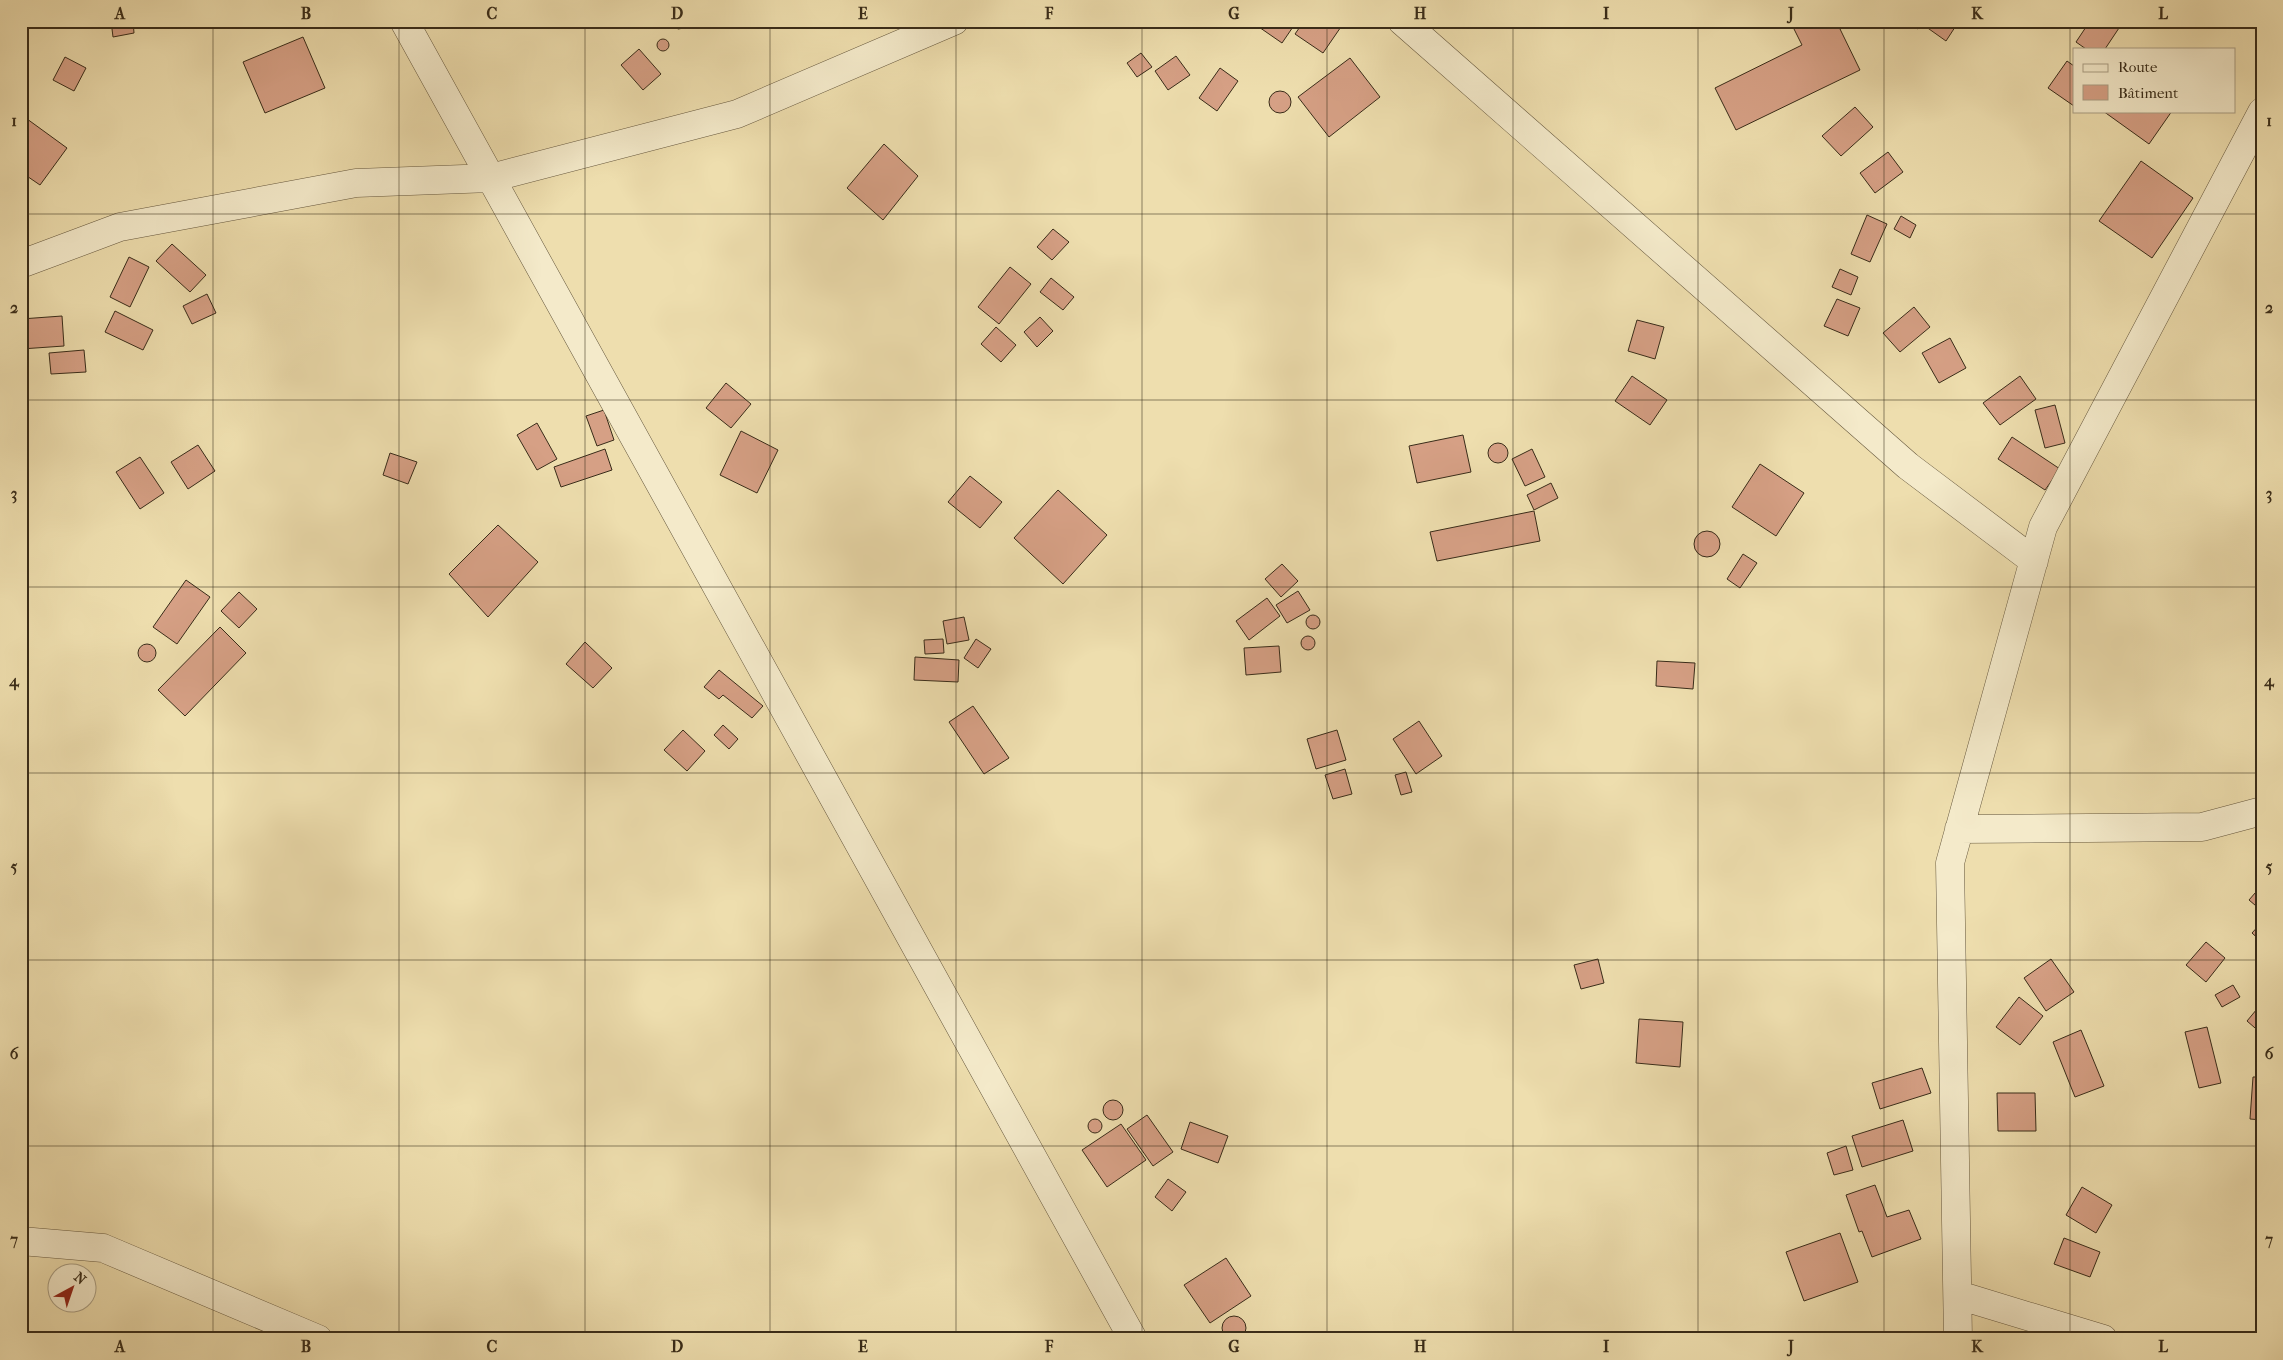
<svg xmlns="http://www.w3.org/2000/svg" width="2283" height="1360" viewBox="0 0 2283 1360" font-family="'IM FELL French Canon',serif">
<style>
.building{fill:#d6a085;stroke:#392c19}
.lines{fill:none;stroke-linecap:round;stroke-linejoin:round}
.minor-casing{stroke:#66583e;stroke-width:29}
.minor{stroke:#f4eaca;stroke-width:28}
.grid{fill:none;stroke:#392c19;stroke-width:1;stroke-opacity:0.55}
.neatline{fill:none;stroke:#392c19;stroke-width:2}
.grid-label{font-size:16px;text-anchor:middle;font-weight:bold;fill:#392c19}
</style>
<rect width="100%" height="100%" fill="#eedeae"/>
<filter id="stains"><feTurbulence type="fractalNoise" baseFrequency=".004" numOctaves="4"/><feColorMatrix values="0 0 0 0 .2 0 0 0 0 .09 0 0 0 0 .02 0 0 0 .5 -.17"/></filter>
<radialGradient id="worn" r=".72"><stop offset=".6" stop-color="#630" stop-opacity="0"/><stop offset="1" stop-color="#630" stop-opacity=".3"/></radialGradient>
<path class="building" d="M111,21H133L134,33L113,37Z
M672,21H687L688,23L684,28L678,29L673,25Z
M1258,21H1297L1282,43L1256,25Z
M1304,21H1345L1323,53L1295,34Z
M1790,21H1842L1845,27L1840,29L1860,70L1736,130L1715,88L1802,45Z
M1906,21H1959L1946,41L1922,24L1918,29Z
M2090,21H2121L2123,22L2105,49H2086L2076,42Z
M303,37L325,88L265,113L243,62Z
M657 45a6 6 0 1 1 12 0a6 6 0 1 1-12 0Z
M639,49L661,74L643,90L621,65Z
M1141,53L1152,67L1137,77L1127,63Z
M1176,56L1190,75L1168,90L1155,71Z
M65,57L86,68L74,91L53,80Z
M1350,58L1380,97L1329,137L1298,97Z
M2067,61L2074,66V106L2048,88Z
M1220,68L1238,81L1217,111L1199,98Z
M1269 102a11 11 0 1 1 22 0a11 11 0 1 1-22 0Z
M1855,107L1873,127L1841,156L1822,136Z
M2103,111H2172L2149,144Z
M23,116L67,148L40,185L21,172V118Z
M884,144L918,176L883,220L847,188Z
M1888,152L1903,172L1875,193L1860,173Z
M2141,161L2193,198L2152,258L2099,221Z
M1867,215L1887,224L1870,262L1851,254Z
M1901,216L1916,225L1910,238L1894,229Z
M1053,229L1069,242L1052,260L1037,247Z
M172,244L206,275L190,292L156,261Z
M129,257L149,267L130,307L110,297Z
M1010,267L1031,284L999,324L978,307Z
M1840,269L1858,277L1851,295L1832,287Z
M1051,278L1074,297L1063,310L1040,292Z
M207,294L216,313L192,324L183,306Z
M1837,299L1860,308L1848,336L1824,326Z
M1914,307L1930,327L1900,352L1883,333Z
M115,311L153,330L143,350L105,332Z
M62,316L64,346L21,349V319Z
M1040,317L1053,331L1037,347L1024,332Z
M1637,320L1664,327L1655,359L1628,351Z
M996,327L1016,345L1001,362L981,344Z
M1950,338L1966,368L1939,383L1922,353Z
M84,350L86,372L51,374L49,353Z
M21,362H23V427H21Z
M1632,376L1667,400L1650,425L1615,401Z
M2020,376L2036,399L2000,425L1983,403Z
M726,383L751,404L731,428L706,408Z
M2055,405L2065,443L2045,448L2035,410Z
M604,410L614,440L597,446L586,416Z
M537,423L557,459L537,470L517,435Z
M741,431L778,450L757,493L720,475Z
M1463,435L1471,472L1417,483L1409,446Z
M2012,437L2060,469L2045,490L1998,459Z
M1488 453a10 10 0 1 1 20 0a10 10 0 1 1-20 0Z
M198,445L215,471L188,489L171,462Z
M605,449L612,470L561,487L554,467Z
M1532,449L1545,477L1525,486L1512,459Z
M390,453L417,462L408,484L383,475Z
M140,457L164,493L140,509L116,472Z
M1760,464L1804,493L1776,536L1732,507Z
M970,476L1002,502L980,528L948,502Z
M1551,483L1558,498L1534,510L1527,495Z
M1058,490L1107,535L1063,584L1014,538Z
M1534,511L1540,541L1437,561L1430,532Z
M498,525L538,562L488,617L449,574Z
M1694 544a13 13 0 1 1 26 0a13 13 0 1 1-26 0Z
M1743,554L1757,563L1740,588L1727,579Z
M1282,564L1298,581L1281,597L1265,579Z
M186,580L210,597L177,644L153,627Z
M1298,591L1310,610L1287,623L1276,605Z
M239,592L257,609L239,628L221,611Z
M1267,598L1280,616L1249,640L1236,621Z
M1306 622a7 7 0 1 1 14 0a7 7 0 1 1-14 0Z
M964,617L969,640L947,644L943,621Z
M220,627L246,653L185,716L158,690Z
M1301 643a7 7 0 1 1 14 0a7 7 0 1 1-14 0Z
M943,639L944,653L925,654L924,640Z
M976,639L991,649L978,668L964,658Z
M585,642L612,668L593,688L566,664Z
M138 653a9 9 0 1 1 18 0a9 9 0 1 1-18 0Z
M1279,646L1281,672L1246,675L1244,648Z
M915,657L959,660L958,682L914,680Z
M1657,661L1695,663L1693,689L1656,686Z
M719,670L763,706L752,718L723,695L719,699L704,687Z
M973,706L1009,758L984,774L949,722Z
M1419,721L1442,756L1416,774L1393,739Z
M723,725L738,739L729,749L714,735Z
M683,730L705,751L687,771L664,750Z
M1337,730L1346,760L1316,769L1307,739Z
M1345,769L1352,794L1333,799L1325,775Z
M1406,772L1412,792L1401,795L1395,775Z
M2262,885V911L2249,900Z
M2262,922V942L2252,933Z
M2206,942L2225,958L2206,982L2186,965Z
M1598,959L1604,983L1581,989L1574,965Z
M2051,959L2074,992L2046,1011L2024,978Z
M2233,985L2240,997L2222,1007L2215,995Z
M2019,997L2043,1016L2020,1045L1996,1027Z
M2262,1003V1034L2247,1021Z
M1639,1019L1683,1022L1680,1067L1636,1063Z
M2207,1027L2221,1083L2199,1088L2185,1032Z
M2081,1030L2104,1086L2075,1097L2053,1042Z
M1922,1068L1931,1093L1880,1109L1872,1083Z
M2253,1077H2262V1120L2250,1119Z
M1997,1093H2035L2036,1131H1998Z
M1103 1110a10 10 0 1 1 20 0a10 10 0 1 1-20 0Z
M1147,1115L1173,1152L1153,1166L1127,1129Z
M1088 1126a7 7 0 1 1 14 0a7 7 0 1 1-14 0Z
M1903,1120L1913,1151L1862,1167L1852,1136Z
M1190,1122L1228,1136L1218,1163L1181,1149Z
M1121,1124L1146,1160L1107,1187L1082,1150Z
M1846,1146L1853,1170L1834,1175L1827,1153Z
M1168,1179L1186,1192L1172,1211L1155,1197Z
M1875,1185L1887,1217L1909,1210L1921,1239L1872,1257L1862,1231L1859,1232L1846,1195Z
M2082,1187L2112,1205L2096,1233L2066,1215Z
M1840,1233L1858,1282L1804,1301L1786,1252Z
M2064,1238L2100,1252L2090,1277L2054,1264Z
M1226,1258L1251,1296L1210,1323L1184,1285Z
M1222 1328a12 12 0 1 1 24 0a12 12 0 1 1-24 0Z"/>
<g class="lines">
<g class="minor-casing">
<path id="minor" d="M404,21L1133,1339
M1402,21L1908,466L2034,561
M21,264L120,227L356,183L491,178L737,114L954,21
M1959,829L2202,827L2262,811
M21,1241L103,1248L318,1339
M1958,1295L2103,1339
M1958,1339L1950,863L2043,527L2262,112"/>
</g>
<use href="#minor" class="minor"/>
</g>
<path class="grid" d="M213,21V1339M399,21V1339M585,21V1339M770,21V1339M956,21V1339M1142,21V1339M1327,21V1339M1513,21V1339M1698,21V1339M1884,21V1339M2070,21V1339M21,214H2262M21,400H2262M21,587H2262M21,773H2262M21,960H2262M21,1146H2262"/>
<rect width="2283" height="1360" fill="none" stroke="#eedeae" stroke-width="55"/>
<rect x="2073" y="48" width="162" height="65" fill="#f4eaca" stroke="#a99e83"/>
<rect x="2083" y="64" width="25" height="8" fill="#f4eaca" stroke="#a99e83"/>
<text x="2118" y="72" font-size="15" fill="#392c19">Route</text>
<rect x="2083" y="85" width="25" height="15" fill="#d6a085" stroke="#a99e83"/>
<text x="2118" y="98" font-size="15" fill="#392c19">Bâtiment</text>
<g transform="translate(72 1288) rotate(40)"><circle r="24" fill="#f4eaca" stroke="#a99e83"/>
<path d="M0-4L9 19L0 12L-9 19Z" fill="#8f2418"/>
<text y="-8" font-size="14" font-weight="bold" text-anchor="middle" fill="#392c19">N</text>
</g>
<rect x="28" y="28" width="2228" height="1304" class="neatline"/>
<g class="grid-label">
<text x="120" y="19">A</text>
<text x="306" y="19">B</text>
<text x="492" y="19">C</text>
<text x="677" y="19">D</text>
<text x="863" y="19">E</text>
<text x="1049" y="19">F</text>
<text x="1234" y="19">G</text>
<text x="1420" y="19">H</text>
<text x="1606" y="19">I</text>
<text x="1791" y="19">J</text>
<text x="1977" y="19">K</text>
<text x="2163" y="19">L</text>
<text x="14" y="126">1</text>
<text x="2269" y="126">1</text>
<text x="14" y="313">2</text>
<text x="2269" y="313">2</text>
<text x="14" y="499">3</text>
<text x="2269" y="499">3</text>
<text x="14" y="686">4</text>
<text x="2269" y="686">4</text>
<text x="14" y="872">5</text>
<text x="2269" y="872">5</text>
<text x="14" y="1059">6</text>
<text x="2269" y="1059">6</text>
<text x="14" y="1245">7</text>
<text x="2269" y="1245">7</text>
<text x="120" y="1352">A</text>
<text x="306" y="1352">B</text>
<text x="492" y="1352">C</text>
<text x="677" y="1352">D</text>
<text x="863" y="1352">E</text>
<text x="1049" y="1352">F</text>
<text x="1234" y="1352">G</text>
<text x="1420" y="1352">H</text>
<text x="1606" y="1352">I</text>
<text x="1791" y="1352">J</text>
<text x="1977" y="1352">K</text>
<text x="2163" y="1352">L</text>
</g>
<rect width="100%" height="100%" filter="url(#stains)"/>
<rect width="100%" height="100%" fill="url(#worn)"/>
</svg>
